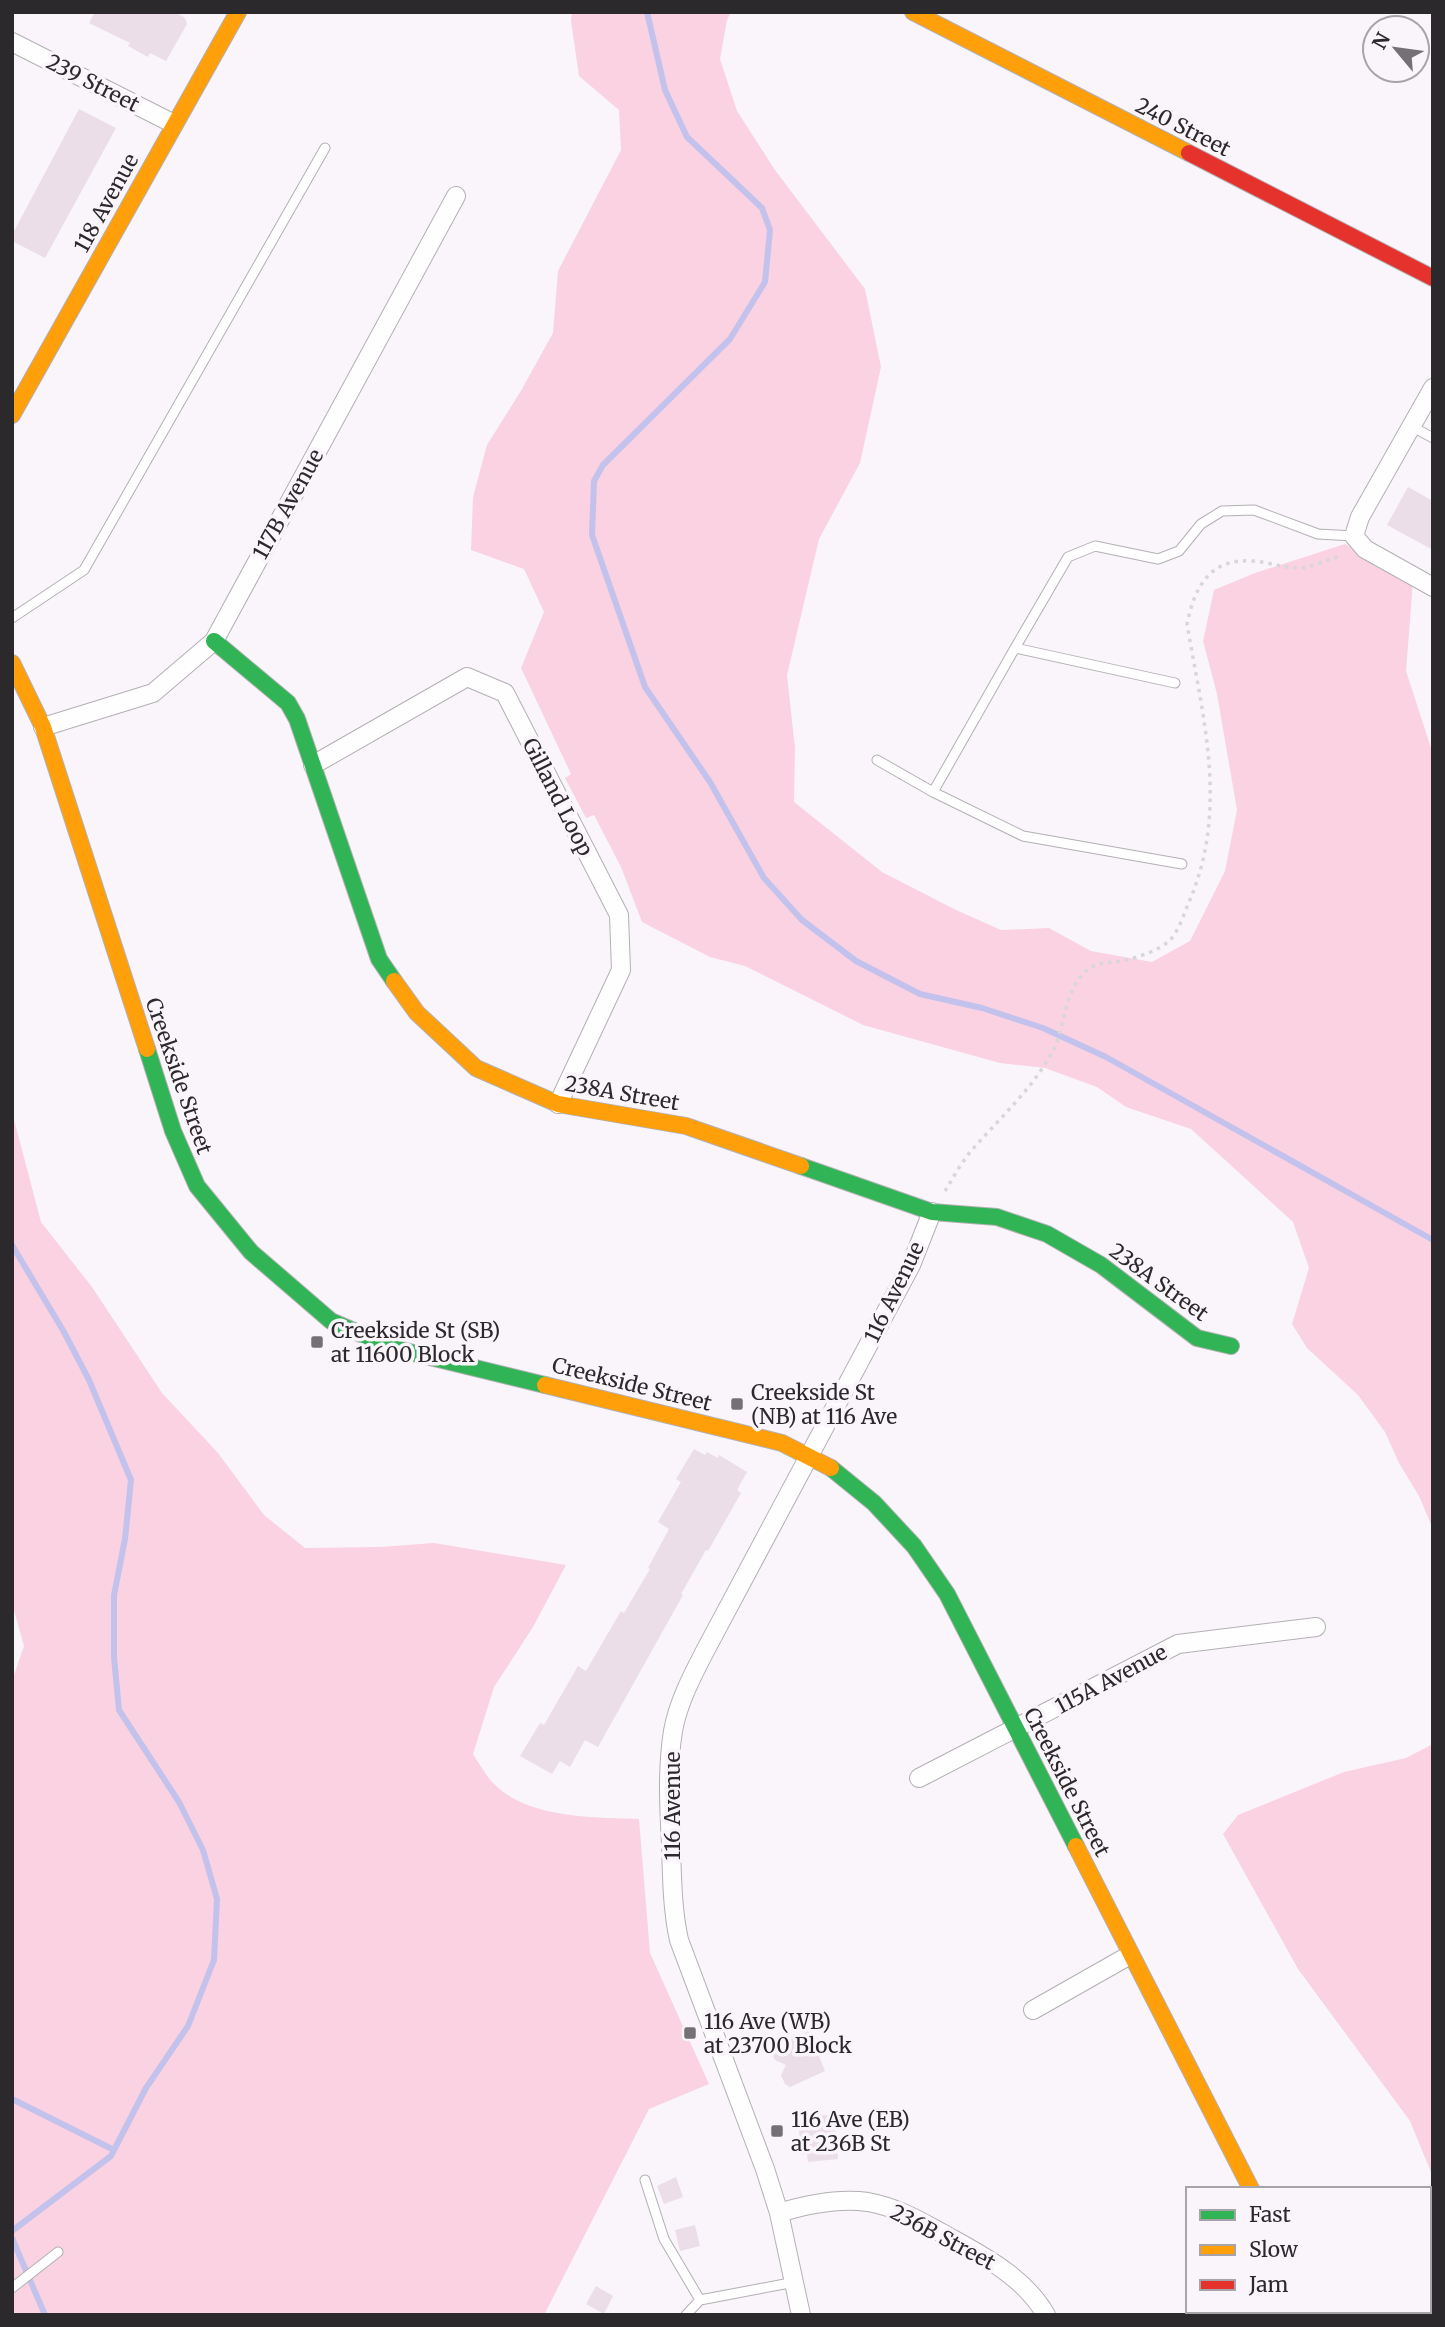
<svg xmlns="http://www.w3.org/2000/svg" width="1445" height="2327" viewBox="0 0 1445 2327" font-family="Merriweather,serif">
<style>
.green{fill:#fad2e1}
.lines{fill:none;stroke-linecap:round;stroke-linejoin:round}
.stream{stroke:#c2c2ed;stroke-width:6}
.building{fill:#ebdee8}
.lane-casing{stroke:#b3b0b4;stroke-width:11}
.street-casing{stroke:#b3b0b4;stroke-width:20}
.fast-casing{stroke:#b3b0b4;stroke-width:18}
.slow-casing{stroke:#b3b0b4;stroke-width:18}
.jam-casing{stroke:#b3b0b4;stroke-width:18}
.path{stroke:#d8d7d8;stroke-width:3.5;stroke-dasharray:3.5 5;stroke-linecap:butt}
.lane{stroke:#fefefe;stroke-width:9}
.street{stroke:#fefefe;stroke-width:18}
.fast{stroke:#30b455;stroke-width:16}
.slow{stroke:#ff9f0a;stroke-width:16}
.jam{stroke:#e5322d;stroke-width:16}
.poi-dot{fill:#747074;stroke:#faf4fb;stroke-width:2.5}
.labels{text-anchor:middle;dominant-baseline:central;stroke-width:7;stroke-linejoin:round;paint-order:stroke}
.street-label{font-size:21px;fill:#2c292c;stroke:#faf4fb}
.poi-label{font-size:21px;fill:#2c292c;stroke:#faf4fb;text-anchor:start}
</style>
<rect width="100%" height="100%" fill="#f9f5fa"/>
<path class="green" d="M572,12H731L727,20L720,59L737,111L775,170L865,289L881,367L860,463L819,539L787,675L795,748L794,802L882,872L956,910L1001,930L1049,928L1091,951L1152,962L1190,941L1225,871L1237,810L1217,694L1203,641L1214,590L1255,573L1345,544L1413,581L1406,671L1433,754V1529L1419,1496L1399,1463L1385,1432L1358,1395L1307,1348L1292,1324L1309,1268L1293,1222L1191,1129L1126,1107L1097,1087L1045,1068L1000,1063L863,1025L745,966L710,957L642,922L621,867L594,815L586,818L565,778L571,774L521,668L544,612L524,569L471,550L473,497L487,445L522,389L553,333L558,271L621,150L619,110L579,76L571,21Z
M12,1112L41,1222L92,1287L162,1393L218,1453L264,1515L305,1548L380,1547L434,1543L566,1565L533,1627L494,1687L473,1754C479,1763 485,1774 492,1782C527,1819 592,1817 639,1819L650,1953L709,2084L649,2109L544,2315H12V1681L24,1646L12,1603Z
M1433,1744V2177L1410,2121L1298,1969L1223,1834L1238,1815L1344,1772L1406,1758Z"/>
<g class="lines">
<path class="stream" d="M647,12L665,90L687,137L762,208L770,230L765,282L730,339L603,465L594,481L592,535L645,687L710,782L764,878L802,920L856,961L920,994L982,1008L1043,1028L1106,1057L1433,1240
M12,1245L64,1332L89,1380L131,1480L125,1539L114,1595V1657L119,1710L179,1802L203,1850L217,1899L214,1960L188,2026L146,2088L114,2150L111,2156L12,2231
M12,2099L114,2150
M12,2238L45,2315"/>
</g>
<path class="building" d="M95,12H175L185,18L187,24L166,61L150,53L148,57L128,46L130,43L89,23Z
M79,109L116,128L45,258L12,241V235Z
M1408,487L1433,501V550L1387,525Z
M694,1449L705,1455L707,1452L718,1458L719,1455L747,1472L737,1490L741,1493L708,1551L706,1550L681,1594L683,1595L598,1747L585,1740L570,1767L560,1761L552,1774L520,1756L540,1723L544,1725L578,1666L586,1671L621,1611L624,1613L650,1569L648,1568L669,1529L658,1522L681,1482L676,1479Z
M809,2031L825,2071L790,2087L785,2084L781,2075L786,2065L775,2060L770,2048Z
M834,2114L838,2159L808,2162L807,2154L801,2155L798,2118Z
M676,2177L683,2197L664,2204L657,2186Z
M695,2225L700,2246L680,2251L675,2230Z
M596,2286L613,2296L604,2314L586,2304Z"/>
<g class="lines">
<g class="lane-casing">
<path id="lane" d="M1411,426L1433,438
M12,618L84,570L325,148
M1015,648L1068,557L1095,546L1158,559L1179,551L1201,524L1222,511L1254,510L1318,534L1354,536
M877,760L933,792L1023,836L1182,864
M933,792L1015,648L1175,683
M645,2180L664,2239L700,2300
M12,2288L58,2252
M686,2315L700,2300L795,2282"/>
</g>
<g class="street-casing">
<path id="street" d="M12,42L174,124
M1433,388L1360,517L1354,536L1365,549L1433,587
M43,727L153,693L214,641L456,196
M313,765L467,677L505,693L619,915L621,970L558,1104
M919,1778L1178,1644L1316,1627
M1033,2010L1130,1955
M779,2213C808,2204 838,2198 868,2202C896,2207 918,2220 942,2233C981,2255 1023,2275 1046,2315
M801,2315L779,2213L765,2169L679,1940C672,1908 672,1876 671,1844C669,1806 667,1768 673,1731C678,1703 692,1676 705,1651L911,1265L932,1212"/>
</g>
<g class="fast-casing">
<path id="fast" d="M214,641L288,703L297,719L379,959L394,981
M147,1049L173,1131L197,1186L251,1252L331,1321L393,1348L545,1385
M801,1166L932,1212L997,1217L1047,1234L1101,1265L1197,1338L1231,1346
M831,1468L874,1503L914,1546L947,1594L1076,1846
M1314,2311L1315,2315"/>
</g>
<g class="slow-casing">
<path id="slow" d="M913,12L1189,153
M12,415L238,12
M12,663L43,727L147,1049
M394,981L417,1013L476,1068L558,1104L686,1126L801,1166
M545,1385L782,1443L831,1468
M1076,1846L1251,2189"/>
</g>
<g class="jam-casing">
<path id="jam" d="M1189,153L1433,278"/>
</g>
<path class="path" d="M945,1191C953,1178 961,1163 971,1151C999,1119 1031,1090 1052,1053C1066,1027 1063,991 1087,970C1099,960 1113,964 1127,960C1141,956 1160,950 1170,940C1179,931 1184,913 1189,902C1229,810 1203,718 1187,624C1195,586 1210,558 1253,561C1270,562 1286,569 1302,568C1310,567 1329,559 1338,557"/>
<use href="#lane" class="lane"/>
<use href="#street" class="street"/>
<use href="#fast" class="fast"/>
<use href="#slow" class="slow"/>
<use href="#jam" class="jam"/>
</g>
<g class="poi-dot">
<rect x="310" y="1335" width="14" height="14" rx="3.5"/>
<rect x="730" y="1397" width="14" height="14" rx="3.5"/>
<rect x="683" y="2026" width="14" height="14" rx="3.5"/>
<rect x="770" y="2124" width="14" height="14" rx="3.5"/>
</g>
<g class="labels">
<g class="street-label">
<text transform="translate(93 83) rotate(27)">239 Street</text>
<text transform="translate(1183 127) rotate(27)">240 Street</text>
<text transform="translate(106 203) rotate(-61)">118 Avenue</text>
<text transform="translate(288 504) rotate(-61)">117B Avenue</text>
<text transform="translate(558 797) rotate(63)">Gilland Loop</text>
<text transform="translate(179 1076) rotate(71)">Creekside Street</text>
<text transform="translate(622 1093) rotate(10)">238A Street</text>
<text transform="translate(1159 1282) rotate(36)">238A Street</text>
<text transform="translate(894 1292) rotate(-64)">116 Avenue</text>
<text transform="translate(632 1384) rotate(14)">Creekside Street</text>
<text transform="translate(1111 1679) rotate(-28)">115A Avenue</text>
<text transform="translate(1067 1782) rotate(63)">Creekside Street</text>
<text transform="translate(672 1806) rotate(-90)">116 Avenue</text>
<text transform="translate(943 2237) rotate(28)">236B Street</text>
</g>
<g class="poi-label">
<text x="331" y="1330">Creekside St (SB)<tspan x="331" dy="24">at 11600 Block</tspan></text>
<text x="751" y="1392">Creekside St<tspan x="751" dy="24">(NB) at 116 Ave</tspan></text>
<text x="704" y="2021">116 Ave (WB)<tspan x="704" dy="24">at 23700 Block</tspan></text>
<text x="791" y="2119">116 Ave (EB)<tspan x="791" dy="24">at 236B St</tspan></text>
</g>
</g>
<rect width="1445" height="2327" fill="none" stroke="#2c292c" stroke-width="28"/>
<rect x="1186" y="2187" width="245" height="126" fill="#faf4fb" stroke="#a8a3a8" stroke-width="2"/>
<rect x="1200" y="2210" width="35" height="10" fill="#30b455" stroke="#a8a3a8" stroke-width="2"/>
<text x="1249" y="2222" font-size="21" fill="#2c292c">Fast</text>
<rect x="1200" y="2245" width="35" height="10" fill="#ff9f0a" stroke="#a8a3a8" stroke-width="2"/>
<text x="1249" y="2257" font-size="21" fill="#2c292c">Slow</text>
<rect x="1200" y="2280" width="35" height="10" fill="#e5322d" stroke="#a8a3a8" stroke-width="2"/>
<text x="1249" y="2292" font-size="21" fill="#2c292c">Jam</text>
<g transform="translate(1396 49) rotate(299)"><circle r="33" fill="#faf4fb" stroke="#a8a3a8" stroke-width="2"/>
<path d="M0-5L12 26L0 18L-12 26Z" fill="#747074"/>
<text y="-10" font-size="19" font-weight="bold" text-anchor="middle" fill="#2c292c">N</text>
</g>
</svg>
